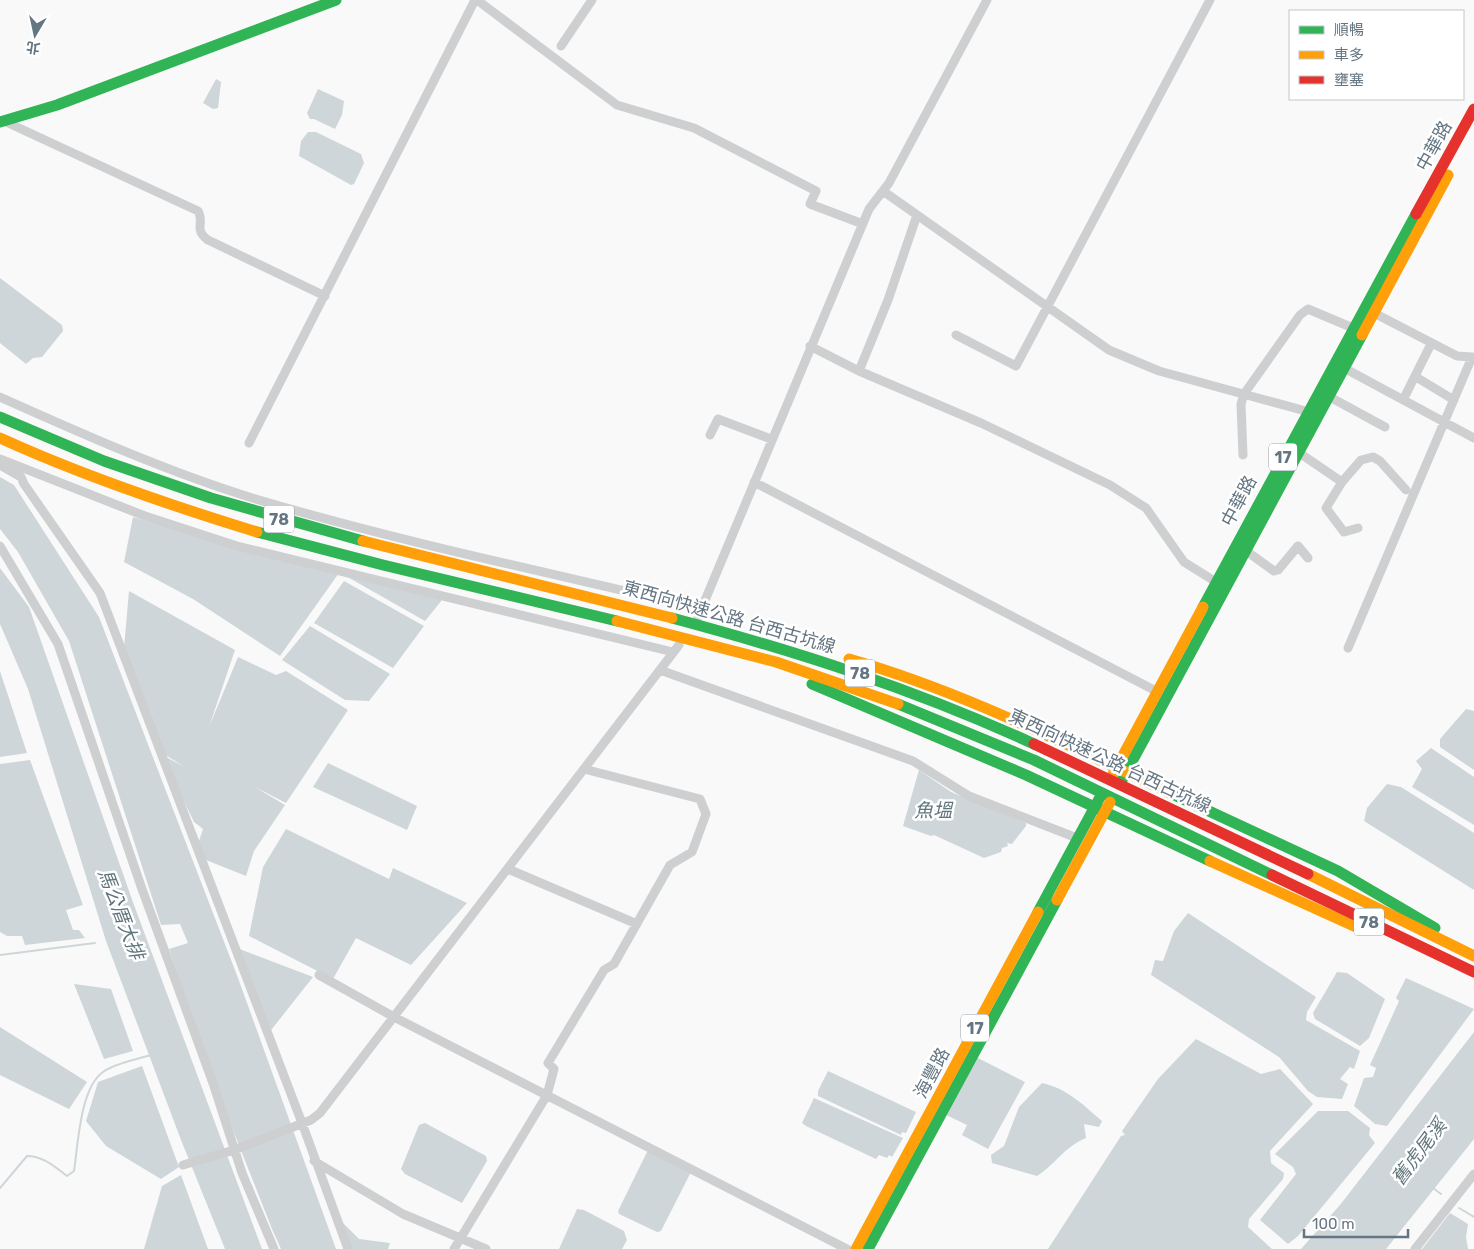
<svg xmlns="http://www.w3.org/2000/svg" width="1474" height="1249" viewBox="0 0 1474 1249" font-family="Rubik,'Noto Sans TC',sans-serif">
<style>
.water{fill:#ced6d9}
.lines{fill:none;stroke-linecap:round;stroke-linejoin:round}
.stream{stroke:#ced6d9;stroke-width:2}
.street{stroke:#cecfd0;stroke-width:9}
.fast{stroke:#30b455;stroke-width:11}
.slow{stroke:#ff9f0a;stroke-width:11}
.jam{stroke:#e5322d;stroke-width:11}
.labels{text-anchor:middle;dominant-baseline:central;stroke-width:5;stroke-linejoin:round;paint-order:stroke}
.shield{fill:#fff;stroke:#939fa8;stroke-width:1}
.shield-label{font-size:16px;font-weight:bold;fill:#657683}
.street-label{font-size:18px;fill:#657683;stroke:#fff}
.water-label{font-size:19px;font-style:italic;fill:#60757c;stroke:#fff}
</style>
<rect width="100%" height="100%" fill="#f9f9f9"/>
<path class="water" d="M216,79L221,82L218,108L213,109L203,103Z
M318,89L344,101L342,115L335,129L314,119H310L307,113Z
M308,132H316L361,154L364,163L354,184L351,185L299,156L301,141Z
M0,278L62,325L63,331L42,357L33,358L26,364L0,343Z
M0,477L14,485L99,617L238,978L336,1249H281L272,1229L218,1092L169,949L188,943L180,924L161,925L69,641L18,552L0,529Z
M133,517L234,547L339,573L280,656L193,599L124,562Z
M0,568L29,607L134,905L262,1249H225L181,1140L106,941L28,689L0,624Z
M344,575L442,600L425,621Z
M344,581L424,626L393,668L314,623Z
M129,591L235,650L209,727L238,657L276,675L286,671L348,710L286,803L253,786L285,805L254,851L246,876L201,858L197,847L203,829L194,822L162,755L185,767L162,753L124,648Z
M310,626L390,674L369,701L345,700L282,660Z
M0,671L27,753L0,757Z
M1466,709L1474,711V770L1440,747V739Z
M1431,748L1474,777V825L1412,787L1422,769L1416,761Z
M30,760L83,905L66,910L73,930H79L85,938L25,945L22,936H7L0,932V764Z
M328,763L417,806L407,830L313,787Z
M919,770L951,792L1017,819L1026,823V826L1012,844L1007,843L1008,846L1002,848L1001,852L984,858L934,835L931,836L903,826Z
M1387,784L1401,787L1474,833V890L1364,821L1367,808Z
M286,829L389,879L393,868L467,903L411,965L356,938L333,979L249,936L263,867Z
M1188,913L1316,997L1307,1012L1306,1020L1360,1051L1354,1069L1350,1067L1340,1079L1348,1084L1342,1099L1317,1097L1308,1091L1279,1057L1151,975L1155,960L1163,961L1174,931Z
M234,947L313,977L268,1034Z
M1337,972L1347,973L1385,999L1369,1038L1360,1046L1315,1019L1313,1013Z
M1406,978L1474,1009L1387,1126L1375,1124L1354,1106L1364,1078L1373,1077L1376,1068L1370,1065L1399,1001L1396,998Z
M74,984L111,989L133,1051L104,1059Z
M0,1027L87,1082L69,1109L0,1075Z
M1474,1032V1139L1386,1249H1301L1340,1205Z
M1196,1039L1261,1074L1280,1069L1313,1104L1270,1151L1271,1163L1284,1173L1283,1179L1249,1219L1248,1227L1272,1249H1048L1121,1136L1125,1135L1122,1131L1158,1079Z
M976,1057L1025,1082L988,1149L962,1135L967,1125L942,1113Z
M142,1066L179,1167L161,1179L106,1146L86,1121L98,1082Z
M828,1071L916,1112L906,1133L902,1132L901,1135L818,1096V1091Z
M1042,1083C1068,1089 1082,1104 1102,1121L1099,1127L1084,1124L1086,1138C1064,1147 1057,1163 1037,1176L992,1163L991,1155L1004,1146L1019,1107Z
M814,1098L903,1138L892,1157L889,1155L887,1158L879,1155L876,1159L806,1126L802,1123Z
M1318,1111H1348L1370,1128L1369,1135L1375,1143L1298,1236L1288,1244L1260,1220L1296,1174L1293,1167L1275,1154Z
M425,1123L486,1156L487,1161L462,1203L405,1174L401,1169L419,1125Z
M657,1151L692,1170L661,1231L657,1232L619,1214L618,1211L647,1152Z
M181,1175L208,1249H144L162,1186Z
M577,1209L584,1210L624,1231L627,1240L622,1249H559Z
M1450,1213L1468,1224L1466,1237L1468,1249H1422Z
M334,1214L359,1239L390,1243L388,1249H348Z"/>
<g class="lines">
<path class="stream" d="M0,955L95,943
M0,1188L27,1156C43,1156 55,1167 67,1176L74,1171C78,1145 80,1088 103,1072C113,1064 138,1059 151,1055
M1433,1188L1441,1194
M1459,1208L1474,1217"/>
<path class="street" d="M477,0L617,105L694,128L816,191L810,204L863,224
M561,46L592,0
M4,121L198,211C205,223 193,229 208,240L325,296
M883,191L1109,350L1159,371L1313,413
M956,335L1016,366L1210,0
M810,346L859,371L981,423L1110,485L1146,508L1184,562L1216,582
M1344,368L1474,438
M859,371L888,300L917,215
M1416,377L1454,400
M1328,396L1385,427
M0,397C85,435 170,473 259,500C405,543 555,574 703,609
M1403,400L1431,344
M710,435L718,419L771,439
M249,443L475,0
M1298,452L1342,482
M1243,455L1241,404L1244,394L1300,315L1308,309L1353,328
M0,459L145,516L237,546L673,652
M0,465L21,477L24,484L100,593L302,1123L348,1249
M754,482L1156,691
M1358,528L1344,532L1326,508L1342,482L1361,460L1373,457L1380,461L1406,490
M0,546L58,644L142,889L214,1086L242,1173L274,1249
M1245,550L1274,571L1278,570L1298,546L1308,558
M698,617L869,209L889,183L987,0
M1348,648L1472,357L1457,356L1374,313
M660,670L913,761L969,796L1077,838
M508,869L637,924
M319,975L394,1017L847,1249
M314,1161L403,1214L486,1249
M183,1165L234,1150L311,1120L320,1113L679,645
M454,1249L547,1095L554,1069L548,1063L604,970L614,964L670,865L692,852L706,814L700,799L584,769
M1415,1249L1474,1174"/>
<path class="fast" d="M0,122L57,105L336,0
M0,417L104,461L211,498L363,541
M257,532L383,565L617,621
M1203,607L1416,214
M672,618C799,652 914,689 1034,744
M812,684L1026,775L1210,861
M898,704L1034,760L1272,875
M1122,780L1362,335
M1168,792L1338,871L1435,928
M1038,912L1099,799
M868,1249L1057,900"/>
<path class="slow" d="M1362,335L1448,175
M0,438C83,476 169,505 257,532
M363,541L672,618
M617,621L776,662L898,704
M849,659C961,691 1063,743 1168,792
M1113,774L1203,607
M1210,861L1354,926
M1308,874L1474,956
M1057,900L1110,802
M856,1249L1038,912"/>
<path class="jam" d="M1416,214L1474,109
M1034,744L1308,874
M1272,875L1474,972"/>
</g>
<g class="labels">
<g class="shield">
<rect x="1269" y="443.5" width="28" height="27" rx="4"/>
<rect x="264" y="505.5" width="30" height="27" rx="4"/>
<rect x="845" y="659.5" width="30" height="27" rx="4"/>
<rect x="1354" y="908.5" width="30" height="27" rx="4"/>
<rect x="961" y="1014.5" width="28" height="27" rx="4"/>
</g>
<g class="shield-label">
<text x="1283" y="457">17</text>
<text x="279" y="519">78</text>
<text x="860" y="673">78</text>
<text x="1369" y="922">78</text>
<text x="975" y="1028">17</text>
</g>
<g class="street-label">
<text transform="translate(1434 146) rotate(-61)">中華路</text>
<text transform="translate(1239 501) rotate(-62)">中華路</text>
<text transform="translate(729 617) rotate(16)">東西向快速公路 台西古坑線</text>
<text transform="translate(1110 761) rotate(25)">東西向快速公路 台西古坑線</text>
<text transform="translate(932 1073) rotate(-62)">海豐路</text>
</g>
<g class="water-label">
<text x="933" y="810">魚塭</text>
<text transform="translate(121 914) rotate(69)">馬公厝大排</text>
<text transform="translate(1419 1152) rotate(-53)">舊虎尾溪</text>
</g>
</g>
<rect x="1289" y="10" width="175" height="90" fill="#ffffff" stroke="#c1c8cd"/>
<rect x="1299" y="26" width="25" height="8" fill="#30b455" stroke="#c1c8cd"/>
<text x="1334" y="35" font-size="15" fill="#657683">順暢</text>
<rect x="1299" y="51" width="25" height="8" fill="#ff9f0a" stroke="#c1c8cd"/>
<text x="1334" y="60" font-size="15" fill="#657683">車多</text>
<rect x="1299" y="76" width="25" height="8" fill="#e5322d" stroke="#c1c8cd"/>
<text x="1334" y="85" font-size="15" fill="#657683">壅塞</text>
<g transform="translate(35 35) rotate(189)" stroke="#ffffff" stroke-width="4" paint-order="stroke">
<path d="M0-4L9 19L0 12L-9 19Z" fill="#657683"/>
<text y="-8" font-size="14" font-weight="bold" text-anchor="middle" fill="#657683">北</text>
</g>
<path d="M1304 1229v8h104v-8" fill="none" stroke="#657683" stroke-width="2.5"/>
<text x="1312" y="1229" font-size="15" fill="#657683" stroke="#ffffff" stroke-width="4" paint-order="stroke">100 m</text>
</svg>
